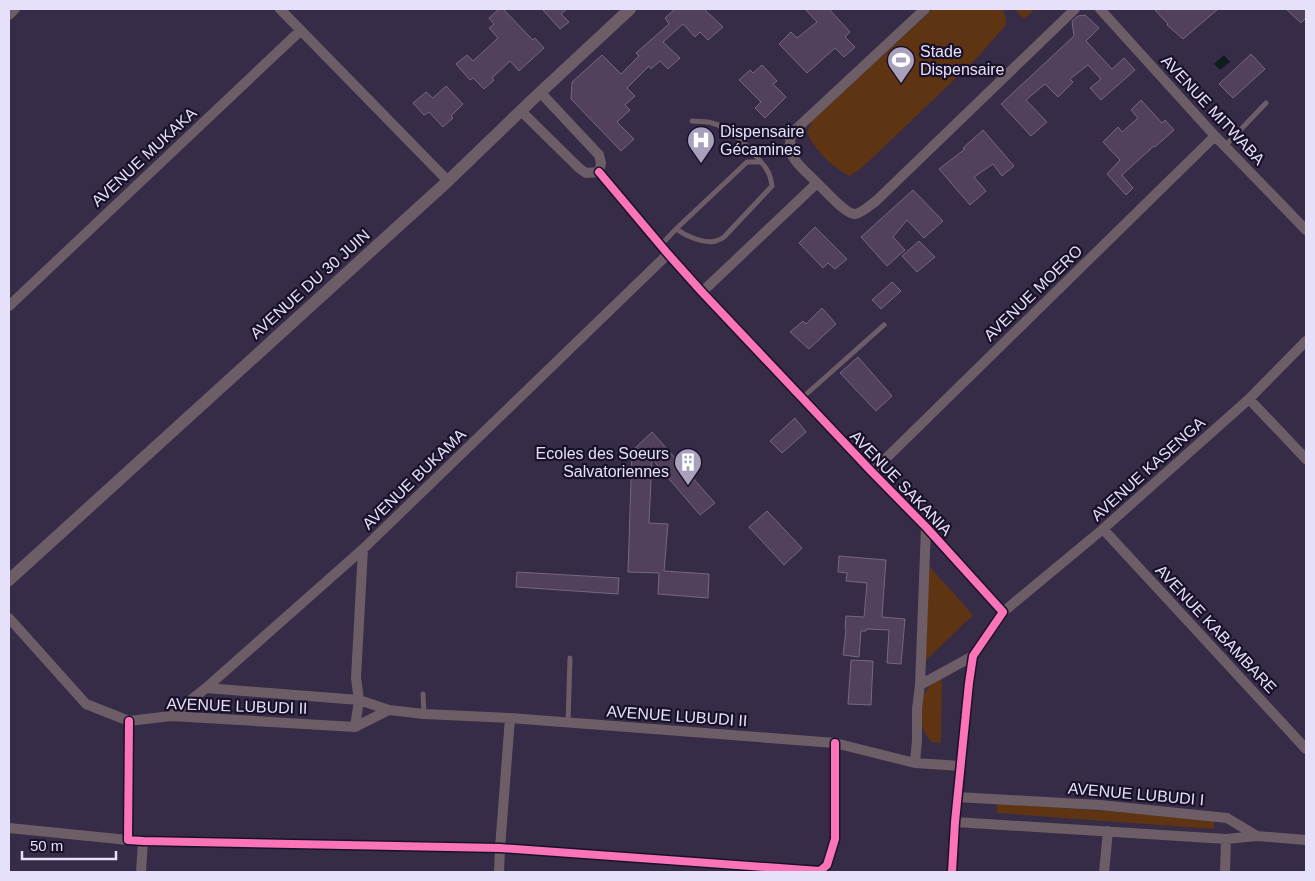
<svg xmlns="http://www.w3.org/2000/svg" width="1315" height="881" viewBox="0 0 1315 881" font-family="Arial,sans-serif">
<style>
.green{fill:#5e3412}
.water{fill:#0c1d1c}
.building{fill:#51415d;stroke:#74687f}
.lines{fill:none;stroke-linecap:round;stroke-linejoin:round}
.service{stroke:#6c5d66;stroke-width:5}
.minor{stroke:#6c5d66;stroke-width:10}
.tertiary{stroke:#6c5d66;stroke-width:12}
.cycleway-casing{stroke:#181127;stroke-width:11}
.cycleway{stroke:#fb73b8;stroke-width:8}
.labels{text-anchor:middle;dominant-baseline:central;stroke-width:4.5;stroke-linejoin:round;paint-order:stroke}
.poi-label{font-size:16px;fill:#e7e0fb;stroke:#181127;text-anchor:start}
.street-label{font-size:16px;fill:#e7e0fb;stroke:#181127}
</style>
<rect width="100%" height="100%" fill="#362c48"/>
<path class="green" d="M933,9H1003L1006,19V25L975,60L868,162L858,171L849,176C831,166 816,151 807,133L812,121Z
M1014,9H1035L1024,19Z
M929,566L973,615L923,663Z
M942,674L941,743L931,742C911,716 918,694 942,674Z
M997,803L1214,819V829L997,813Z"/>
<path class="water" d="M1224,55L1230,62L1220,70L1214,64Z"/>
<path class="building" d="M499,9H503L533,40L535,38L544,48L519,71L510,61L492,78L494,80L484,89L473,78L470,80L456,64L467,55L473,61L498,38L489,28L494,24L489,18Z
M542,9H567L561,14L569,22L560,29Z
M675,9H704L723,27L708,40L700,32L695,37L683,24L663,42L680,58L668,69L660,61L651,69L649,66L627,88L635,96L625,105L630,110L617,122L634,139L621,151L571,99L572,82L602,55L621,74L639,56L636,53L669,24L665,18Z
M805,9H829L850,32L845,37L855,47L844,57L835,48L807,73L779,44L791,32L797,38L817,22Z
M1154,9H1218L1183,39L1167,25L1168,24Z
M1286,9H1306V18L1301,23Z
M1085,15L1099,28L1086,41L1112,69L1124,58L1135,70L1101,100L1090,88L1101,79L1088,65L1070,79L1073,82L1058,97L1045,84L1026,100L1047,122L1031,136L1001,104L1074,36L1072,21L1078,16Z
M1251,54L1265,69L1233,98L1219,84Z
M762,65L777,81L773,84L786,97L765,118L755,108L761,102L739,80L750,70L753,73Z
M446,86L463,104L451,116L453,118L443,127L429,112L424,115L413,103L426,92L433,98Z
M1141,100L1162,123L1165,120L1174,130L1155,147L1154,146L1122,175L1133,188L1126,195L1107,174L1120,160L1103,142L1118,127L1122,132L1138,118L1131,110Z
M983,130L1014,166L1002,176L993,164L974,177L986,191L970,205L939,169L965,149L963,148Z
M913,190L943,221L924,238L907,220L893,237L905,250L887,266L861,237Z
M815,227L847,259L835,269L828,263L823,268L799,243Z
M919,241L935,257L917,272L902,256Z
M892,282L901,291L881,309L872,300Z
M822,308L836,324L809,349L790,332L803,321L806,324Z
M858,357L892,396L876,411L840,373Z
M795,418L806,432L782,453L770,441Z
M652,432L715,503L700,515L652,459L649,523L668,524L664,571L709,574L708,598L658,594L659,573L628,572L632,451Z
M767,511L802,548L784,565L749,527Z
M839,556L886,560L882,617L905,619L901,664L887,663L889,630L867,629L866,631H861L859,657L843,655L846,630L845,629L846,616L864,617L867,583L846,581L847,573L838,572Z
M517,572L619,578L618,594L516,587Z
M851,660L873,661L871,705L848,704Z"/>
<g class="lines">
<path class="service" d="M692,121C698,122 706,121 712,123C730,127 750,148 761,162
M1225,146L1266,103
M661,245L676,229L747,162H761C768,169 771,176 772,186L724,237C721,239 719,240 716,241C703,244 686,236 676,229
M802,398L884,325
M423,694L424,714
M568,723L570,658"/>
<path class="minor" d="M280,9L448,181
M1100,9L1215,136L1306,230
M9,15L15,9
M540,92L599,155L601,163L599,172
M521,111L579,168L586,173L599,172
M599,172L668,254L702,292L872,472L926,527L1003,612L973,656L969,683L955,822L952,872
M817,183C802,167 782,156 793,132L925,9
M702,292L817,183C825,190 845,214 855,214C862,213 870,205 876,201L1075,9
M9,306L300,31
M1249,399L1306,459
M872,472L1215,136
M1103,529L1306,749
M1003,612L1103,529L1249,399L1306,341
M9,618L86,704L129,721L171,716L355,727
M920,685L973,656
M206,688L359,700L389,710L424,714L510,718L835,743L915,763L961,766
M171,716L206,688L363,549L668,254
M129,721L128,840L143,841L500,848L820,871L827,865L835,839V743
M355,727L359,700L356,678L363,549
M355,727L389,710
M915,763L917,740V709L920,685L926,527
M957,797L1100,805L1227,818L1257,836L1306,840
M955,822L1226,839L1257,836
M9,828L128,840
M141,872L143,841
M499,872L500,848L510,718
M1104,872L1108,831
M1225,872L1226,839"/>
<path class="tertiary" d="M9,580L448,181L531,101L630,9"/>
<g class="cycleway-casing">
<path id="cycleway" d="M599,172L668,254L702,292L872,472L926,527L1003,612L973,656L969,683L955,822L952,872
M129,721L128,840L143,841L500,848L820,871L827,865L835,839V743"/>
</g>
<use href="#cycleway" class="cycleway"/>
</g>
<defs>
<g id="stadium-pin" transform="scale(1.4375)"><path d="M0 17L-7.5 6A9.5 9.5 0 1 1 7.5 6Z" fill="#a9a1bc" stroke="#181127"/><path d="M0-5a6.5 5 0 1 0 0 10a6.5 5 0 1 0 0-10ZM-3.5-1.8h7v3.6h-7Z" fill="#fff"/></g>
<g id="hospital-pin" transform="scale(1.4375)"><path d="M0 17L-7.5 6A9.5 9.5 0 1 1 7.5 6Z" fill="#a9a1bc" stroke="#181127"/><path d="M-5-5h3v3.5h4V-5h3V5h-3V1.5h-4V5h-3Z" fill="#fff"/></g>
<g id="building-pin" transform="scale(1.4375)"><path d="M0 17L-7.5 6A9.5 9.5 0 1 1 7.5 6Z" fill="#a9a1bc" stroke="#181127"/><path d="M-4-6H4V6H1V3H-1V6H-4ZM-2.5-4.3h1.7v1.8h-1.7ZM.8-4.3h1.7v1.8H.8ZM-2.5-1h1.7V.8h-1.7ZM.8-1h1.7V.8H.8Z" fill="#fff"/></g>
</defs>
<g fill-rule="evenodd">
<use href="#stadium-pin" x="901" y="60"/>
<use href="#hospital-pin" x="701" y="140"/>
<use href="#building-pin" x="688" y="462"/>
</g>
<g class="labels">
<g class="poi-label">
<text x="920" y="51">Stade<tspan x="920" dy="18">Dispensaire</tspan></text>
<text x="720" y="131">Dispensaire<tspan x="720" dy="18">Gécamines</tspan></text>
<text x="669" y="453" text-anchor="end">Ecoles des Soeurs<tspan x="669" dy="18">Salvatoriennes</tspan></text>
</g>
<g class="street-label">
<text transform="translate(1213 110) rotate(47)">AVENUE MITWABA</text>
<text transform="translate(144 157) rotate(-43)">AVENUE MUKAKA</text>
<text transform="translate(310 284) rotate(-42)">AVENUE DU 30 JUIN</text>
<text transform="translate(1033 293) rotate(-44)">AVENUE MOERO</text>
<text transform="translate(1148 469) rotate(-42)">AVENUE KASENGA</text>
<text transform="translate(414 479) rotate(-44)">AVENUE BUKAMA</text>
<text transform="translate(901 483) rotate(46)">AVENUE SAKANIA</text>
<text transform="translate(1216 629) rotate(47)">AVENUE KABAMBARE</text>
<text transform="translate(237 706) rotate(2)">AVENUE LUBUDI II</text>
<text transform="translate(677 716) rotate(4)">AVENUE LUBUDI II</text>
<text transform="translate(1136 794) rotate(5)">AVENUE LUBUDI I</text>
</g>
</g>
<rect width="1315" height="881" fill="none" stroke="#e7e0fb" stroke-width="20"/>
<path d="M22 851v8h94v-8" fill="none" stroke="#e7e0fb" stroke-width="2.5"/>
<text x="30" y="851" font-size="15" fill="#e7e0fb" stroke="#181127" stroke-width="4" paint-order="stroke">50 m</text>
</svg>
